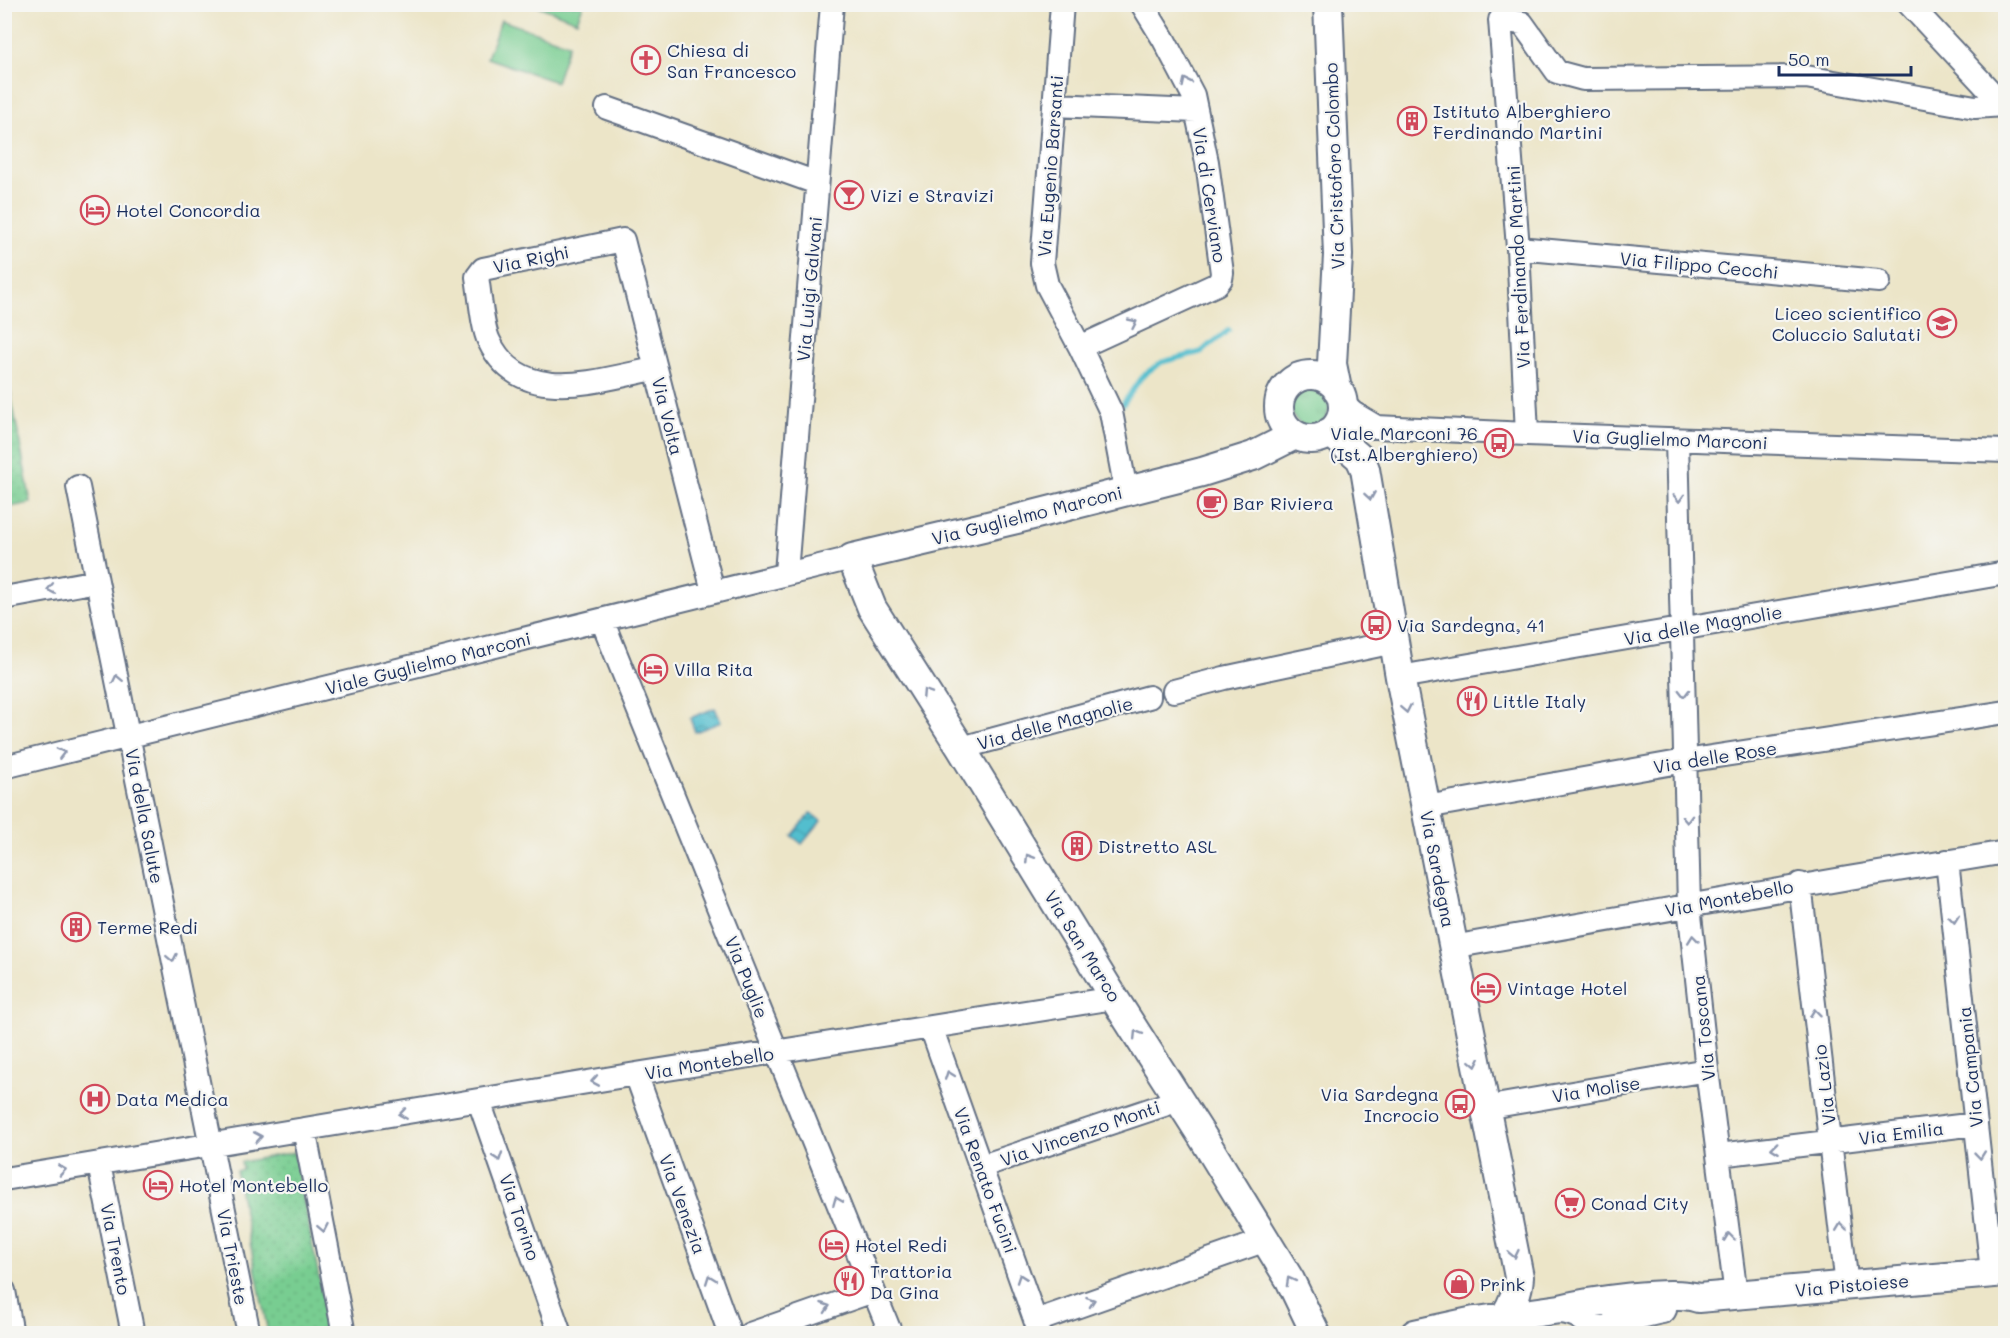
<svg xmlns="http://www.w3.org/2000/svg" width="2010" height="1338" viewBox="0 0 2010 1338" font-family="Mali,sans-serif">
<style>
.grass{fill:url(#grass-tufts);stroke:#4a7e78;stroke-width:1.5}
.park{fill:url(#park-dots);stroke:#4a7e78;stroke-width:1.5}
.pitch{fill:#78cd91;stroke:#4a7e78;stroke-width:1.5}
.water{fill:url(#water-waves);stroke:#377696;stroke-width:1.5}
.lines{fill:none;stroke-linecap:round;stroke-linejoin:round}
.stream{stroke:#53bece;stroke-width:5}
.minor-casing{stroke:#646f83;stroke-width:26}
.major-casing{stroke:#646f83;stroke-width:32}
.minor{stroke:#fff;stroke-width:22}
.major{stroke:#fff;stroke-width:28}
.oneway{stroke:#8d97ae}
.labels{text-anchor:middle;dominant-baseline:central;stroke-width:4.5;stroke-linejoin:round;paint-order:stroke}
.poi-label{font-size:18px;fill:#1b2f5e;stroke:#f6f6f2;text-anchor:start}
.street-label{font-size:18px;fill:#1b2f5e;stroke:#f6f6f2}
</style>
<defs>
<pattern id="grass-tufts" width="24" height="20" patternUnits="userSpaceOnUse" patternTransform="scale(1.5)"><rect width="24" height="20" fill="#78cd91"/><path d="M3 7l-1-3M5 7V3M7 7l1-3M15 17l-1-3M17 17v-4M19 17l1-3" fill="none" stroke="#67b07f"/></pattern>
<pattern id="park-dots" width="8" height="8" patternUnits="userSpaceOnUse" patternTransform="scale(1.5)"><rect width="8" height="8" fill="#78cd91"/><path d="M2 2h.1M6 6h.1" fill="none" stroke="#67b07f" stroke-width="1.8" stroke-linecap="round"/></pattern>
<pattern id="water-waves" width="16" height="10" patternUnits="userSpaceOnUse" patternTransform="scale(1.5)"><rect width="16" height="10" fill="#53bece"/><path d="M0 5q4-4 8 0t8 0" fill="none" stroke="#449baa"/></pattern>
</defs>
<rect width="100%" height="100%" fill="#f6f6f2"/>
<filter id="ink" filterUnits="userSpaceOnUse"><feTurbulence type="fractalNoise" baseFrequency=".0167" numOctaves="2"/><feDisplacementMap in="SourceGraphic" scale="12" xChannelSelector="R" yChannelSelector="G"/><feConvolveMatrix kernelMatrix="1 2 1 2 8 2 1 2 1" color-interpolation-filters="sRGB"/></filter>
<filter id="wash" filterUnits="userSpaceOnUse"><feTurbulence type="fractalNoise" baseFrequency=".008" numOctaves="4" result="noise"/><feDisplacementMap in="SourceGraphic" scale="24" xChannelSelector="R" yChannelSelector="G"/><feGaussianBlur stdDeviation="1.35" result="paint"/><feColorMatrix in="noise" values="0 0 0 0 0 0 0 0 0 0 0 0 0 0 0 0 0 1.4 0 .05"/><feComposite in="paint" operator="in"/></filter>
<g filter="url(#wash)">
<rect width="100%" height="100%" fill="#ece5c8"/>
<path class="grass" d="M1291 407a19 19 0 1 1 38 0a19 19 0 1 1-38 0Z"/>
<path class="park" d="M5,363L31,503L5,508H4Z
M294,1152L330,1333H268L239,1187L236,1171L242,1169L241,1162Z"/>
<path class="pitch" d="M535,5H583L577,21Z
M501,20L569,44L556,82L487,58Z"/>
<path class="water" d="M715,708L721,722L695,732L690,718Z
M811,813L821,821L802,844L792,836Z"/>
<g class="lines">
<path class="stream" d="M1123,404L1140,379L1146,373L1162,362L1201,352L1229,330"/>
</g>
</g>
<g filter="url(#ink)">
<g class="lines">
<g class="minor-casing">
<path id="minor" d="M1062,4L1042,263L1047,285L1080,347L1111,412L1126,491
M1909,4L2003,105H2006
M1054,105L1196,111
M607,108L817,183
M1518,248L1879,281
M1080,347L1217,284L1221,279L1222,273L1207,162L1193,95L1164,40L1142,4
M655,369C599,379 521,409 489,341C482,327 480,294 477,277L483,269L623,240L713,591
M1343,404L1353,413L1375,426
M1336,427H1376L1527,434L2006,451
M1527,434L1518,248L1500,20L1522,23L1557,72L1583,79L1806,77L1975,107L2003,105
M1677,440L1689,906L1707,1070L1736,1295
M78,487L249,1334
M786,573L832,4
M4,598L97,581
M602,620L891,1334
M1400,677L2006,573
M1174,691L1224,678L1394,642
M961,748L1149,697
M4,767L852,558
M1426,807L1685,761L2006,712
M1947,861L1992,1272
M1800,884L1847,1286
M1452,947C1636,914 1821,882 2006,852
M931,1027L1040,1334
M636,1074L730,1334
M479,1101L560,1334
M1484,1108L1707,1070
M304,1129L344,1334
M1719,1155L1976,1124
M99,1164L133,1334
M982,1166L1179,1100
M4,1179L636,1074L1114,998
M4,1291L12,1334
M1036,1321L1266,1240
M750,1334L873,1291"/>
</g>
<g class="major-casing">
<path id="major" d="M1328,4L1338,255L1332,364L1337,389
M1279 407a32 32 0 1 1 64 0a32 32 0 1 1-64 0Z
M1330,432L1360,458L1365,469L1400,677L1519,1277C1518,1292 1513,1303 1505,1316
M1295,435L1253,456L1202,472L1017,519L852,558L872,608L961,748L1114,998L1202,1136L1290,1280L1316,1334
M1560,1309C1588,1302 1672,1289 1698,1298L2006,1272
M1415,1334L1475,1321
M1456,1334L1477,1321L1560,1309C1577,1310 1590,1319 1598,1334
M1604,1334C1620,1317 1640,1314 1662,1309"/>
</g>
<use href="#minor" class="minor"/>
<use href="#major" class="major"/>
</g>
<defs><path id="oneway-chevron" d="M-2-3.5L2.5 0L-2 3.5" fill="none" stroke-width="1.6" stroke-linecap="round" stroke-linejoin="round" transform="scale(1.5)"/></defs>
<g class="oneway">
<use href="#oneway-chevron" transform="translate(1186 82) rotate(-116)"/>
<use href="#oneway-chevron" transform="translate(1133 323) rotate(-25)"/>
<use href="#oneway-chevron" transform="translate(1370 496) rotate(81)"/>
<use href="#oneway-chevron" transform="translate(1679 498) rotate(88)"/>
<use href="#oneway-chevron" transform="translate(51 589) rotate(169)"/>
<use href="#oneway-chevron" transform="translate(117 679) rotate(-102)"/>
<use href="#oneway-chevron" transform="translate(926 693) rotate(-123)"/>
<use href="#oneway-chevron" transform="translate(1684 693) rotate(89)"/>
<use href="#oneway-chevron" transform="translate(1406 709) rotate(79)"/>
<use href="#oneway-chevron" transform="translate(61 753) rotate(-14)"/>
<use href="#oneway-chevron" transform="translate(1687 819) rotate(88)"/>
<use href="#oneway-chevron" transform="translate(1029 858) rotate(-122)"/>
<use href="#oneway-chevron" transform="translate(1954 919) rotate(84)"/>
<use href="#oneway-chevron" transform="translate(1693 939) rotate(-96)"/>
<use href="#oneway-chevron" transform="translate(172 958) rotate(79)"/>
<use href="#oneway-chevron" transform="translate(1815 1013) rotate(-97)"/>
<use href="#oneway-chevron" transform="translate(1137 1034) rotate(-122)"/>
<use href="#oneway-chevron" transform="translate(1475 1063) rotate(79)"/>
<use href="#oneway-chevron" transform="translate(949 1075) rotate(-110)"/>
<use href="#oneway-chevron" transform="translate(595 1081) rotate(170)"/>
<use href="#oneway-chevron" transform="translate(403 1114) rotate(171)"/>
<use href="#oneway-chevron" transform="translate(258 1137) rotate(-10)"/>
<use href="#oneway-chevron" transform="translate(1775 1148) rotate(173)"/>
<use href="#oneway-chevron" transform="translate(1980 1155) rotate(84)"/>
<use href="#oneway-chevron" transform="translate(498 1157) rotate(71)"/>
<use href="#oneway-chevron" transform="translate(62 1170) rotate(-9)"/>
<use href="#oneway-chevron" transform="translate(837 1201) rotate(-112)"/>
<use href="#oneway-chevron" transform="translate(1841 1227) rotate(-97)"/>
<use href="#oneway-chevron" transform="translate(323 1228) rotate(79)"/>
<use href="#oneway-chevron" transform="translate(1729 1237) rotate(-97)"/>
<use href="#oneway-chevron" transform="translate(1514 1254) rotate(78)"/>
<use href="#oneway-chevron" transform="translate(1021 1278) rotate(-109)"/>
<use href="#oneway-chevron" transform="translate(710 1279) rotate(-110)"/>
<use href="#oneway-chevron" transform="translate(1290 1281) rotate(-119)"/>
<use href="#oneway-chevron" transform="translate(1091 1301) rotate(-19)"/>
<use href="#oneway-chevron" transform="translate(826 1307) rotate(-19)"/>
</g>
</g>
<defs>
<g id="church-ring" transform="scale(1.5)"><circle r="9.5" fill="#f6f6f2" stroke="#d1495b" stroke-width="1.5"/><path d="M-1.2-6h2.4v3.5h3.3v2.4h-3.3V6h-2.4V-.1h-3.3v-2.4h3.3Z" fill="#d1495b"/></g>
<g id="building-ring" transform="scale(1.5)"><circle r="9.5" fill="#f6f6f2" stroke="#d1495b" stroke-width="1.5"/><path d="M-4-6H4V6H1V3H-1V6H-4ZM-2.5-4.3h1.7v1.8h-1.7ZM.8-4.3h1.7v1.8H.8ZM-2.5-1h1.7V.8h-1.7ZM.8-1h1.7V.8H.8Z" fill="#d1495b"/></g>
<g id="bar-ring" transform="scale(1.5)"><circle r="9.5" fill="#f6f6f2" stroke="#d1495b" stroke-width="1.5"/><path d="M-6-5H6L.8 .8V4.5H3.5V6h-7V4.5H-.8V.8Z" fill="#d1495b"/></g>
<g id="hotel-ring" transform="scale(1.5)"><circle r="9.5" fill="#f6f6f2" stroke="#d1495b" stroke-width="1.5"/><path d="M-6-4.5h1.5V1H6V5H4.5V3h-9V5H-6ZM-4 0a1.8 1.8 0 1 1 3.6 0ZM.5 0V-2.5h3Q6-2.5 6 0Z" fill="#d1495b"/></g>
<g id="school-ring" transform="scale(1.5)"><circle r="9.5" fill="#f6f6f2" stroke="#d1495b" stroke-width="1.5"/><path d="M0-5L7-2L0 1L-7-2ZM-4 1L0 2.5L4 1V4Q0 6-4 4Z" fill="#d1495b"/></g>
<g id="bus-ring" transform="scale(1.5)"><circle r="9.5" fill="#f6f6f2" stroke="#d1495b" stroke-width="1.5"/><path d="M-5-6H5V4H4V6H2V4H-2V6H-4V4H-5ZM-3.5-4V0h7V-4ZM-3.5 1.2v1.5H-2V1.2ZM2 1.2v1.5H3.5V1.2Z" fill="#d1495b"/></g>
<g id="cafe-ring" transform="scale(1.5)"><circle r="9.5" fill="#f6f6f2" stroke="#d1495b" stroke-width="1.5"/><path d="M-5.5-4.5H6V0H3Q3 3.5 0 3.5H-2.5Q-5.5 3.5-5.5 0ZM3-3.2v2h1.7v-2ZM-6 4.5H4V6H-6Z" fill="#d1495b"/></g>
<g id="restaurant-ring" transform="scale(1.5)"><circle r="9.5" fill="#f6f6f2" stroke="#d1495b" stroke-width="1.5"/><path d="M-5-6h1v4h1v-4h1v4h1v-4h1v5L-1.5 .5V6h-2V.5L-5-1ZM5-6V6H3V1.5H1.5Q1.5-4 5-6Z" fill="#d1495b"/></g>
<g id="hospital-ring" transform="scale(1.5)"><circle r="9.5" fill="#f6f6f2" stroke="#d1495b" stroke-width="1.5"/><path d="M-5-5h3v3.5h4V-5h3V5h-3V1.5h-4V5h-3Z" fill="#d1495b"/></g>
<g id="supermarket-ring" transform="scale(1.5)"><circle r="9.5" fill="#f6f6f2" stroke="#d1495b" stroke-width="1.5"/><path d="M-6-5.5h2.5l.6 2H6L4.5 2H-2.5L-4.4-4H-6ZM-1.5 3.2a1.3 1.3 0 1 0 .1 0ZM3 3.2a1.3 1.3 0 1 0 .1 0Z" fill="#d1495b"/></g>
<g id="shop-ring" transform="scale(1.5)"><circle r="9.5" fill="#f6f6f2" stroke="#d1495b" stroke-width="1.5"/><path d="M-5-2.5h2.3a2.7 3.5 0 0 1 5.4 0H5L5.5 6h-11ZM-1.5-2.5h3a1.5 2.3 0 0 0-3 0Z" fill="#d1495b"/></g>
</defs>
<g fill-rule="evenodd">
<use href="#church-ring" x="646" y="60"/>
<use href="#building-ring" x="1412" y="121"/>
<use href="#bar-ring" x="849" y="195"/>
<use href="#hotel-ring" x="95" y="210"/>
<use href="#school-ring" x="1942" y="323"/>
<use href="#bus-ring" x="1499" y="443"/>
<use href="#cafe-ring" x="1212" y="503"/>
<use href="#bus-ring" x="1376" y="625"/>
<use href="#hotel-ring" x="653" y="669"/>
<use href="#restaurant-ring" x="1472" y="701"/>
<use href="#building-ring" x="1077" y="846"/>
<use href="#building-ring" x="76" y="927"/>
<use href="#hotel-ring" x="1486" y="988"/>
<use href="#hospital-ring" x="95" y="1099"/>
<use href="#bus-ring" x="1460" y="1104"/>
<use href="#hotel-ring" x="158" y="1185"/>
<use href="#supermarket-ring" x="1570" y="1203"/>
<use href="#hotel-ring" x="834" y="1245"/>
<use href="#restaurant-ring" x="849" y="1281"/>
<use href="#shop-ring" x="1459" y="1284"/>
</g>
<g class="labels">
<g class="poi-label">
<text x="667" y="50">Chiesa di<tspan x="667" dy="21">San Francesco</tspan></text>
<text x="1433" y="111">Istituto Alberghiero<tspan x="1433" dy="21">Ferdinando Martini</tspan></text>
<text x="870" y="195">Vizi e Stravizi</text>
<text x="116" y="210">Hotel Concordia</text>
<text x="1921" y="313" text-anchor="end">Liceo scientifico<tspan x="1921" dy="21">Coluccio Salutati</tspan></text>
<text x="1478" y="433" text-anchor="end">Viale Marconi 76<tspan x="1478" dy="21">(Ist.Alberghiero)</tspan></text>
<text x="1233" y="503">Bar Riviera</text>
<text x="1397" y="625">Via Sardegna, 41</text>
<text x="674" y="669">Villa Rita</text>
<text x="1493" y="701">Little Italy</text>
<text x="1098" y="846">Distretto ASL</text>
<text x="97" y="927">Terme Redi</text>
<text x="1507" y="988">Vintage Hotel</text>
<text x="1439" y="1094" text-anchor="end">Via Sardegna<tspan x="1439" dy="21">Incrocio</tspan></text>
<text x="116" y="1099">Data Medica</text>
<text x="179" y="1185">Hotel Montebello</text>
<text x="1591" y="1203">Conad City</text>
<text x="855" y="1245">Hotel Redi</text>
<text x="870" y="1271">Trattoria<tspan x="870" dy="21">Da Gina</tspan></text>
<text x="1480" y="1284">Prink</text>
</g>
<g class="street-label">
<text transform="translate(1050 166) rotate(-86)">Via Eugenio Barsanti</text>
<text transform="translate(1334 166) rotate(-92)">Via Cristoforo Colombo</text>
<text transform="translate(1210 195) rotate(81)">Via di Cerviano</text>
<text transform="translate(531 259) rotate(-12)">Via Righi</text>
<text transform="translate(1699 265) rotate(5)">Via Filippo Cecchi</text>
<text transform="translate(1518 267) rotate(-93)">Via Ferdinando Martini</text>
<text transform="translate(809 289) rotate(-85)">Via Luigi Galvani</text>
<text transform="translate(668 416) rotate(76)">Via Volta</text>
<text transform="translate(1670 439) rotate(2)">Via Guglielmo Marconi</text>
<text transform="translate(1027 515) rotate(-14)">Via Guglielmo Marconi</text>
<text transform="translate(1703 625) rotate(-10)">Via delle Magnolie</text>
<text transform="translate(428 663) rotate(-14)">Viale Guglielmo Marconi</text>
<text transform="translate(1055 723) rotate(-15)">Via delle Magnolie</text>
<text transform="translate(1715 757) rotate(-9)">Via delle Rose</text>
<text transform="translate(145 816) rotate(79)">Via della Salute</text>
<text transform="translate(1438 869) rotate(79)">Via Sardegna</text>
<text transform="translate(1729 898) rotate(-11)">Via Montebello</text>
<text transform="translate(1083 946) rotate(58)">Via San Marco</text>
<text transform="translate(747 977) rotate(68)">Via Puglie</text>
<text transform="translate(1703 1028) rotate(-96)">Via Toscana</text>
<text transform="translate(709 1063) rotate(-9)">Via Montebello</text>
<text transform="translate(1970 1067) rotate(-96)">Via Campania</text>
<text transform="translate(1824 1085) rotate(-97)">Via Lazio</text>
<text transform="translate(1596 1089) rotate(-9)">Via Molise</text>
<text transform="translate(1080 1133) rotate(-19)">Via Vincenzo Monti</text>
<text transform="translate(1901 1133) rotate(-7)">Via Emilia</text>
<text transform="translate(986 1180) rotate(70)">Via Renato Fucini</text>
<text transform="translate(683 1204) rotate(70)">Via Venezia</text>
<text transform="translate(520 1217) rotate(71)">Via Torino</text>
<text transform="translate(116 1249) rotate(79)">Via Trento</text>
<text transform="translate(233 1257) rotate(79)">Via Trieste</text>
<text transform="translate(1852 1285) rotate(-5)">Via Pistoiese</text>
</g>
</g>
<rect width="2010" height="1338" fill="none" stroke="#f6f6f2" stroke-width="24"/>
<path d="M1779 66v9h132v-9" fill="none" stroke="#1b2f5e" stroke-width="3"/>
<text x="1788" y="66" font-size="18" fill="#1b2f5e" stroke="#f6f6f2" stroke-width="4.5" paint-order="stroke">50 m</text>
</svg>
